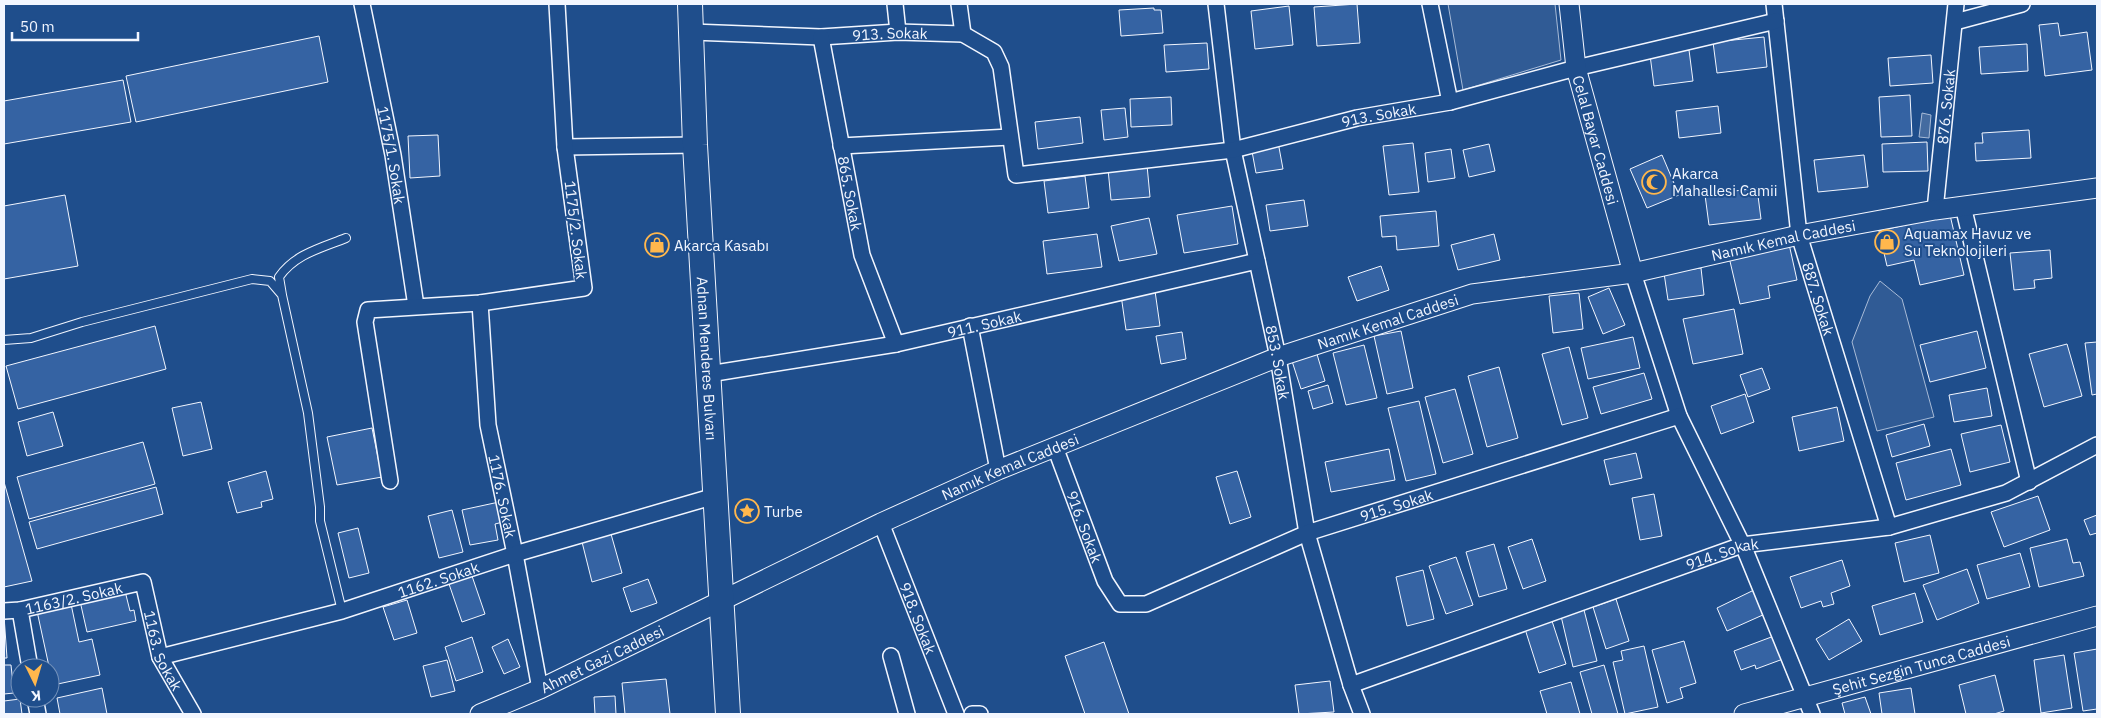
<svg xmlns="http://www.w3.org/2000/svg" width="2101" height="718" viewBox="0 0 2101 718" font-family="'IBM Plex Sans',sans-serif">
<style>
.built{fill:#305b95;stroke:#a8bbd7}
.water{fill:#446ba0;stroke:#a8bbd7}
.building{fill:#3563a3;stroke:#f2f6ff}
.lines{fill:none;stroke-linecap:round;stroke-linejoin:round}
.service-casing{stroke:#f2f6ff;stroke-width:10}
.minor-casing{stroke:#f2f6ff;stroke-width:18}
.tertiary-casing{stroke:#f2f6ff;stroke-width:21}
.primary-casing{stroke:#f2f6ff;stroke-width:26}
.service{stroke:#1f4e8c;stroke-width:8}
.minor{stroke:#1f4e8c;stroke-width:15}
.tertiary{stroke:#1f4e8c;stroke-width:19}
.primary{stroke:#1f4e8c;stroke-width:24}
.labels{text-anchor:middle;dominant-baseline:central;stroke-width:4;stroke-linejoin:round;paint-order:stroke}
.street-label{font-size:15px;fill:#f2f6ff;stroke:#1f4e8c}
.poi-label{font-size:15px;fill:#f2f6ff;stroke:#1f4e8c;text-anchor:start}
</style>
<rect width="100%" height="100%" fill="#1f4e8c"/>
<path class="built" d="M1448,4H1555L1561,60L1463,90Z
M1880,281L1902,299L1934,417L1877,431L1852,342L1870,296Z"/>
<path class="water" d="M1922,113L1931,115L1929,138L1919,137Z"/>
<path class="building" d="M1357,4L1360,43L1317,46L1314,7Z
M1289,6L1293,45L1255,49L1251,11Z
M1154,8V10H1161L1163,33L1121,36L1119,10Z
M2058,23L2060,36L2087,32L2092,70L2045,76L2039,25Z
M319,36L328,82L136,122L126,76Z
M1764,37L1767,67L1717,73L1713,42Z
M1207,43L1209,69L1166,72L1164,45Z
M2027,44L2028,71L1981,74L1979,47Z
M1689,50L1693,81L1654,86L1650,55Z
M1931,55L1933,83L1890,86L1888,58Z
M123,80L131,122L4,144V101Z
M1910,95L1912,136L1881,137L1879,97Z
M1171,97L1172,125L1131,127L1130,99Z
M1718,106L1721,133L1679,138L1676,111Z
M1125,108L1128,137L1104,140L1101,110Z
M1080,117L1083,143L1038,149L1035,122Z
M2029,130L2031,158L1976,161L1975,143H1983L1982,133Z
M438,135L440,176L410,178L408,136Z
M1278,142L1283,169L1256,173L1251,146Z
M1927,142L1928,171L1883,172L1882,144Z
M1413,143L1419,192L1389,195L1383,146Z
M1489,144L1495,171L1469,177L1463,150Z
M1451,149L1455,178L1428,182L1425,153Z
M1662,155L1679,195L1647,208L1630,169Z
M1864,155L1868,187L1818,192L1814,160Z
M1147,165L1150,197L1111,200L1108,169Z
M1085,176L1089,208L1048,213L1044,181Z
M1757,188L1761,219L1709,225L1705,195Z
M65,195L78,266L4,279V206Z
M1304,200L1308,226L1270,231L1266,205Z
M1232,206L1238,244L1184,253L1177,215Z
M1436,211L1439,246L1397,250L1396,236L1382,237L1380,216Z
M1950,215L1964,275L1920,285L1914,260L1887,266L1879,231Z
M1149,218L1157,254L1119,261L1111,226Z
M1097,234L1102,267L1047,274L1043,241Z
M1494,234L1500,260L1458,270L1451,245Z
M1789,244L1797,280L1768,286L1770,298L1740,304L1729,257Z
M2050,250L2052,278L2034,280L2035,288L2014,290L2010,253Z
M1381,266L1389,290L1357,301L1348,277Z
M1701,268L1704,295L1668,300L1664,273Z
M1609,288L1625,325L1603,334L1588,297Z
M1155,291L1160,326L1126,330L1121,295Z
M1579,293L1583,329L1553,333L1549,296Z
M1734,309L1743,354L1693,364L1683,319Z
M155,326L166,369L18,409L6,366Z
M1401,331L1413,388L1387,394L1374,336Z
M1977,331L1986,368L1930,382L1920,345Z
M1182,332L1186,359L1161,364L1156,336Z
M1633,337L1640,368L1588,379L1581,348Z
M2097,342V394L2092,395L2085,343Z
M2067,344L2082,396L2044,407L2029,354Z
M1364,345L1377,398L1346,405L1333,353Z
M1569,347L1588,418L1562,425L1542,354Z
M1316,351L1325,381L1301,389L1291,358Z
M1499,367L1518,438L1487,447L1468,376Z
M1762,368L1770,389L1748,397L1740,375Z
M1644,373L1652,399L1601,414L1593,387Z
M1328,385L1333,403L1313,409L1308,391Z
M1987,388L1992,416L1954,422L1949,395Z
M1455,389L1473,454L1443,463L1425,397Z
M1745,394L1754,422L1721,434L1711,406Z
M1419,401L1436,474L1406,481L1388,408Z
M201,402L212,449L183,456L172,408Z
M1837,407L1844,441L1799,451L1792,417Z
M53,412L63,446L27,456L18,422Z
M1924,424L1930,446L1892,457L1886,435Z
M2001,425L2010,462L1970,472L1961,434Z
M372,428L382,477L337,485L327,437Z
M143,442L155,484L29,519L17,477Z
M1389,449L1395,480L1331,492L1325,462Z
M1951,449L1961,485L1906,500L1896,463Z
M1636,453L1642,478L1610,485L1604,460Z
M266,471L273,499L261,502L262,507L237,513L228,482Z
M1237,471L1251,517L1230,524L1216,477Z
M4,482L32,581L4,587Z
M156,487L163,514L37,549L29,522Z
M1654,494L1662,536L1640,540L1632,498Z
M2038,496L2050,530L2004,547L1991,512Z
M499,502L503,522L495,524L498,540L470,545L462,510Z
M452,510L463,552L439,558L428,516Z
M2097,515V533L2090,535L2084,520Z
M358,528L369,573L349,578L338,533Z
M611,534L622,573L592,582L582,542Z
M1930,535L1939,573L1904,582L1895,543Z
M1532,539L1546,581L1523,589L1508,547Z
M2067,539L2073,563L2080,562L2084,576L2039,587L2030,548Z
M1494,544L1507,589L1479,597L1466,552Z
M2020,553L2030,587L1987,599L1977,565Z
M1456,557L1473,605L1446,614L1429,566Z
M1842,560L1850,586L1831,593L1834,604L1823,607L1821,601L1801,608L1790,577Z
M1967,569L1979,603L1937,620L1923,585Z
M1423,570L1434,619L1407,626L1396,577Z
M472,576L485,614L462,622L449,584Z
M648,579L657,603L631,612L623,588Z
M1754,590L1765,614L1727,631L1717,608Z
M125,591L130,611L134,610L136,621L87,632L80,601Z
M1915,593L1923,622L1880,635L1872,606Z
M1616,599L1629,641L1606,649L1593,607Z
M407,600L417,633L394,640L383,607Z
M71,604L79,642L92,639L100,675L53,685L37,611Z
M1584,610L1597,661L1573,667L1561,616Z
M4,616L7,658H4Z
M1849,619L1862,641L1829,660L1816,639Z
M1552,621L1566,664L1539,673L1525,629Z
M1774,636L1783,659L1756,669L1755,665L1741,670L1734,651Z
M472,637L483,672L456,681L445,647Z
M508,639L520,667L504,674L492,647Z
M1684,641L1696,683L1680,688L1683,698L1667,703L1652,650Z
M1104,642L1129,714H1085L1065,656Z
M1644,646L1658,707L1625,714L1613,662L1623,660L1621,651Z
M2097,649V709L2083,711L2074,653Z
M2064,655L2072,708L2041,713L2034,660Z
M447,660L455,691L431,697L423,666Z
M4,665H11L14,693L4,694Z
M1604,665L1618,714H1592L1580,672Z
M1995,675L2004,711L1994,714H1966L1959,685Z
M666,679L670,714H625L622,683Z
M1330,681L1334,712L1299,714L1295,685Z
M1571,682L1580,714H1547L1540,691Z
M102,688L107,714H60L57,698Z
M1911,688L1915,714H1882L1879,693Z
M615,696L616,714H595L594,697Z
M1865,697L1871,714H1845L1842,703Z
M20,699L22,714H4V701Z"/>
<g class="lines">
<g class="service-casing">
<path id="service" d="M282,295L279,277C295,254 321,248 346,238
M4,340L31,338L82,322L252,279L270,281L282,295L308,413L320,507V521L342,611"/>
</g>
<g class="minor-casing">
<g id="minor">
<path id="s1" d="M362,4L393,155L416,306"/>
<path d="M895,4L898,32"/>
<path d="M959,4L963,34"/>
<path id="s2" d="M1216,4L1233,150L1278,357L1307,533L1351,685L1362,714"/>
<path d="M1430,4L1450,102"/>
<path id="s3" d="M1774,4L1799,235L1889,527"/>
<path d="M1955,22L2022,4"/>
<path id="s4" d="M692,32L821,37L898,32L963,34L994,52L1001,67L1016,175L1233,150L1357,118L1450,102L1576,68L1776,21"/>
<path id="s5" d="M821,37L862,255L896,344"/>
<path d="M841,146L1010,137"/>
<path d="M565,147L695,145"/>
<path d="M1963,206L2029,482"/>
<path id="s6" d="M1935,210L1956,4"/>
<path d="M1633,273L1679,416L1745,550L1812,714"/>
<path id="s7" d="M480,303L488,425L515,554L540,689"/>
<path d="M970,326L998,470"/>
<path id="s8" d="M709,374L896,344L1257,261"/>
<path id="s9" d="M1055,447L1105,581L1120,604H1146L1307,533L1679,416"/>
<path d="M390,481L365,322L368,310L480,303L584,288L565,147L557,4"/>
<path id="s10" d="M881,523L956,714"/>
<path d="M20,610L30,668"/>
<path id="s11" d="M4,611L20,610L143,582L160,657L193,714"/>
<path d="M891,656L907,714"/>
<path id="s12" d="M160,657L342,611L515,554L715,496"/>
<path id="s13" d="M1351,685L1742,545L1889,527L2006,493L2097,445"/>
<path d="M35,698L38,714"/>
<path d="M972,714H980"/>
</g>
</g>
<g class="tertiary-casing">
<g id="tertiary">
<path id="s14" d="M1569,4L1576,68L1633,273"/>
<path id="s15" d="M480,714L540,689L881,523L998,470L1278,357L1472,294L1633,273L1799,235L1935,210L2097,188"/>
<path id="s16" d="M1744,714L2097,616"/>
</g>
</g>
<g class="primary-casing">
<g id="primary">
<path id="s17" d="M690,4L695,145L728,714"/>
</g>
</g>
<use href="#service" class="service"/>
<use href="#minor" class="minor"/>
<use href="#tertiary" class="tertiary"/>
<use href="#primary" class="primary"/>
</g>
<defs>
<g id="mosque-ring" transform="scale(1.25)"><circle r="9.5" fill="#1f4e8c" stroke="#ffb74d" stroke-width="1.5"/><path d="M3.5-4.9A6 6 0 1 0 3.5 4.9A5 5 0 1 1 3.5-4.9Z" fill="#ffb74d"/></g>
<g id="shop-ring" transform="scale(1.25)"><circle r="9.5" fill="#1f4e8c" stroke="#ffb74d" stroke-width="1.5"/><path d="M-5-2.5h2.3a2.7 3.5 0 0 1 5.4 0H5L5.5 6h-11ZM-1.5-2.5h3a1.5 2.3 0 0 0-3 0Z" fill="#ffb74d"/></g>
<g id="sight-ring" transform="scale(1.25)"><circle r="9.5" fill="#1f4e8c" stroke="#ffb74d" stroke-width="1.5"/><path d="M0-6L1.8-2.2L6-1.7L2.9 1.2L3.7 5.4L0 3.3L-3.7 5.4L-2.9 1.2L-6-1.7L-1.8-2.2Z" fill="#ffb74d"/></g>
</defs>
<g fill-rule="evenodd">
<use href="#mosque-ring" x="1654" y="182"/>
<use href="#shop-ring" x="1887" y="242"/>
<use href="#shop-ring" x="657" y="245"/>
<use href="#sight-ring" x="747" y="511"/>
</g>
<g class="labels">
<g class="street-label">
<text stroke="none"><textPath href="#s4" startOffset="198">913. Sokak</textPath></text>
<text stroke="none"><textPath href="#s6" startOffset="104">876. Sokak</textPath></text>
<text stroke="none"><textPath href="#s4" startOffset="801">913. Sokak</textPath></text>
<text stroke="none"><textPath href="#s14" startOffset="139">Celal Bayar Caddesi</textPath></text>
<text stroke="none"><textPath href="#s1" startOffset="154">1175/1. Sokak</textPath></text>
<text stroke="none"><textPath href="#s5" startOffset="159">865. Sokak</textPath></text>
<text transform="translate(576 230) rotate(83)">1175/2. Sokak</text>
<text stroke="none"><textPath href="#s15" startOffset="1395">Namık Kemal Caddesi</textPath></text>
<text stroke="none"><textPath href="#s3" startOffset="299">887. Sokak</textPath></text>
<text stroke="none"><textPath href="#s15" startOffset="990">Namık Kemal Caddesi</textPath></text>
<text stroke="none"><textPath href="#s8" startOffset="280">911. Sokak</textPath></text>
<text stroke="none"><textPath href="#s17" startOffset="355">Adnan Menderes Bulvarı</textPath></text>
<text stroke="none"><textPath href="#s2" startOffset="364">853. Sokak</textPath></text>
<text stroke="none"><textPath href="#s15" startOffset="585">Namık Kemal Caddesi</textPath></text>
<text stroke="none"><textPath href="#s7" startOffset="195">1176. Sokak</textPath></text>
<text stroke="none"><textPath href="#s9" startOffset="466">915. Sokak</textPath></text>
<text stroke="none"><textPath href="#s9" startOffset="85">916. Sokak</textPath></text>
<text stroke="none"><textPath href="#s13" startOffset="394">914. Sokak</textPath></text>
<text stroke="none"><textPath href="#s12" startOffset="289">1162. Sokak</textPath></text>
<text stroke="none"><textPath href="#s11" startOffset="71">1163/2. Sokak</textPath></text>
<text stroke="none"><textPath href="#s10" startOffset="102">918. Sokak</textPath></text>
<text stroke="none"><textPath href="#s11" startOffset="214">1163. Sokak</textPath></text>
<text stroke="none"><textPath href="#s15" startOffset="134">Ahmet Gazi Caddesi</textPath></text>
<text stroke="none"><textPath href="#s16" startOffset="184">Şehit Sezgin Tunca Caddesi</textPath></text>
</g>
<g class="poi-label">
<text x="1672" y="173">Akarca<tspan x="1672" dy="17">Mahallesi Camii</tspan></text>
<text x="1904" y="233">Aquamax Havuz ve<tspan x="1904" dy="17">Su Teknolojileri</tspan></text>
<text x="674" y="245">Akarca Kasabı</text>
<text x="764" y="511">Turbe</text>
</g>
</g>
<rect width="2101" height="718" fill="none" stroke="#f2f6ff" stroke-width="10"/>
<g transform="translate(35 683) rotate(175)"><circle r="24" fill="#1f4e8c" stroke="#7391ba"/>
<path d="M0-4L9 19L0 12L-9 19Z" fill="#ffb74d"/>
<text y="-8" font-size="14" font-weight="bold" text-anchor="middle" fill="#f2f6ff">K</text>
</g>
<path d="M12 32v8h126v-8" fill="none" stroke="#f2f6ff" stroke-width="2.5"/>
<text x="20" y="32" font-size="15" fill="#f2f6ff" stroke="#1f4e8c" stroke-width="4" paint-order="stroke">50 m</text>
</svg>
